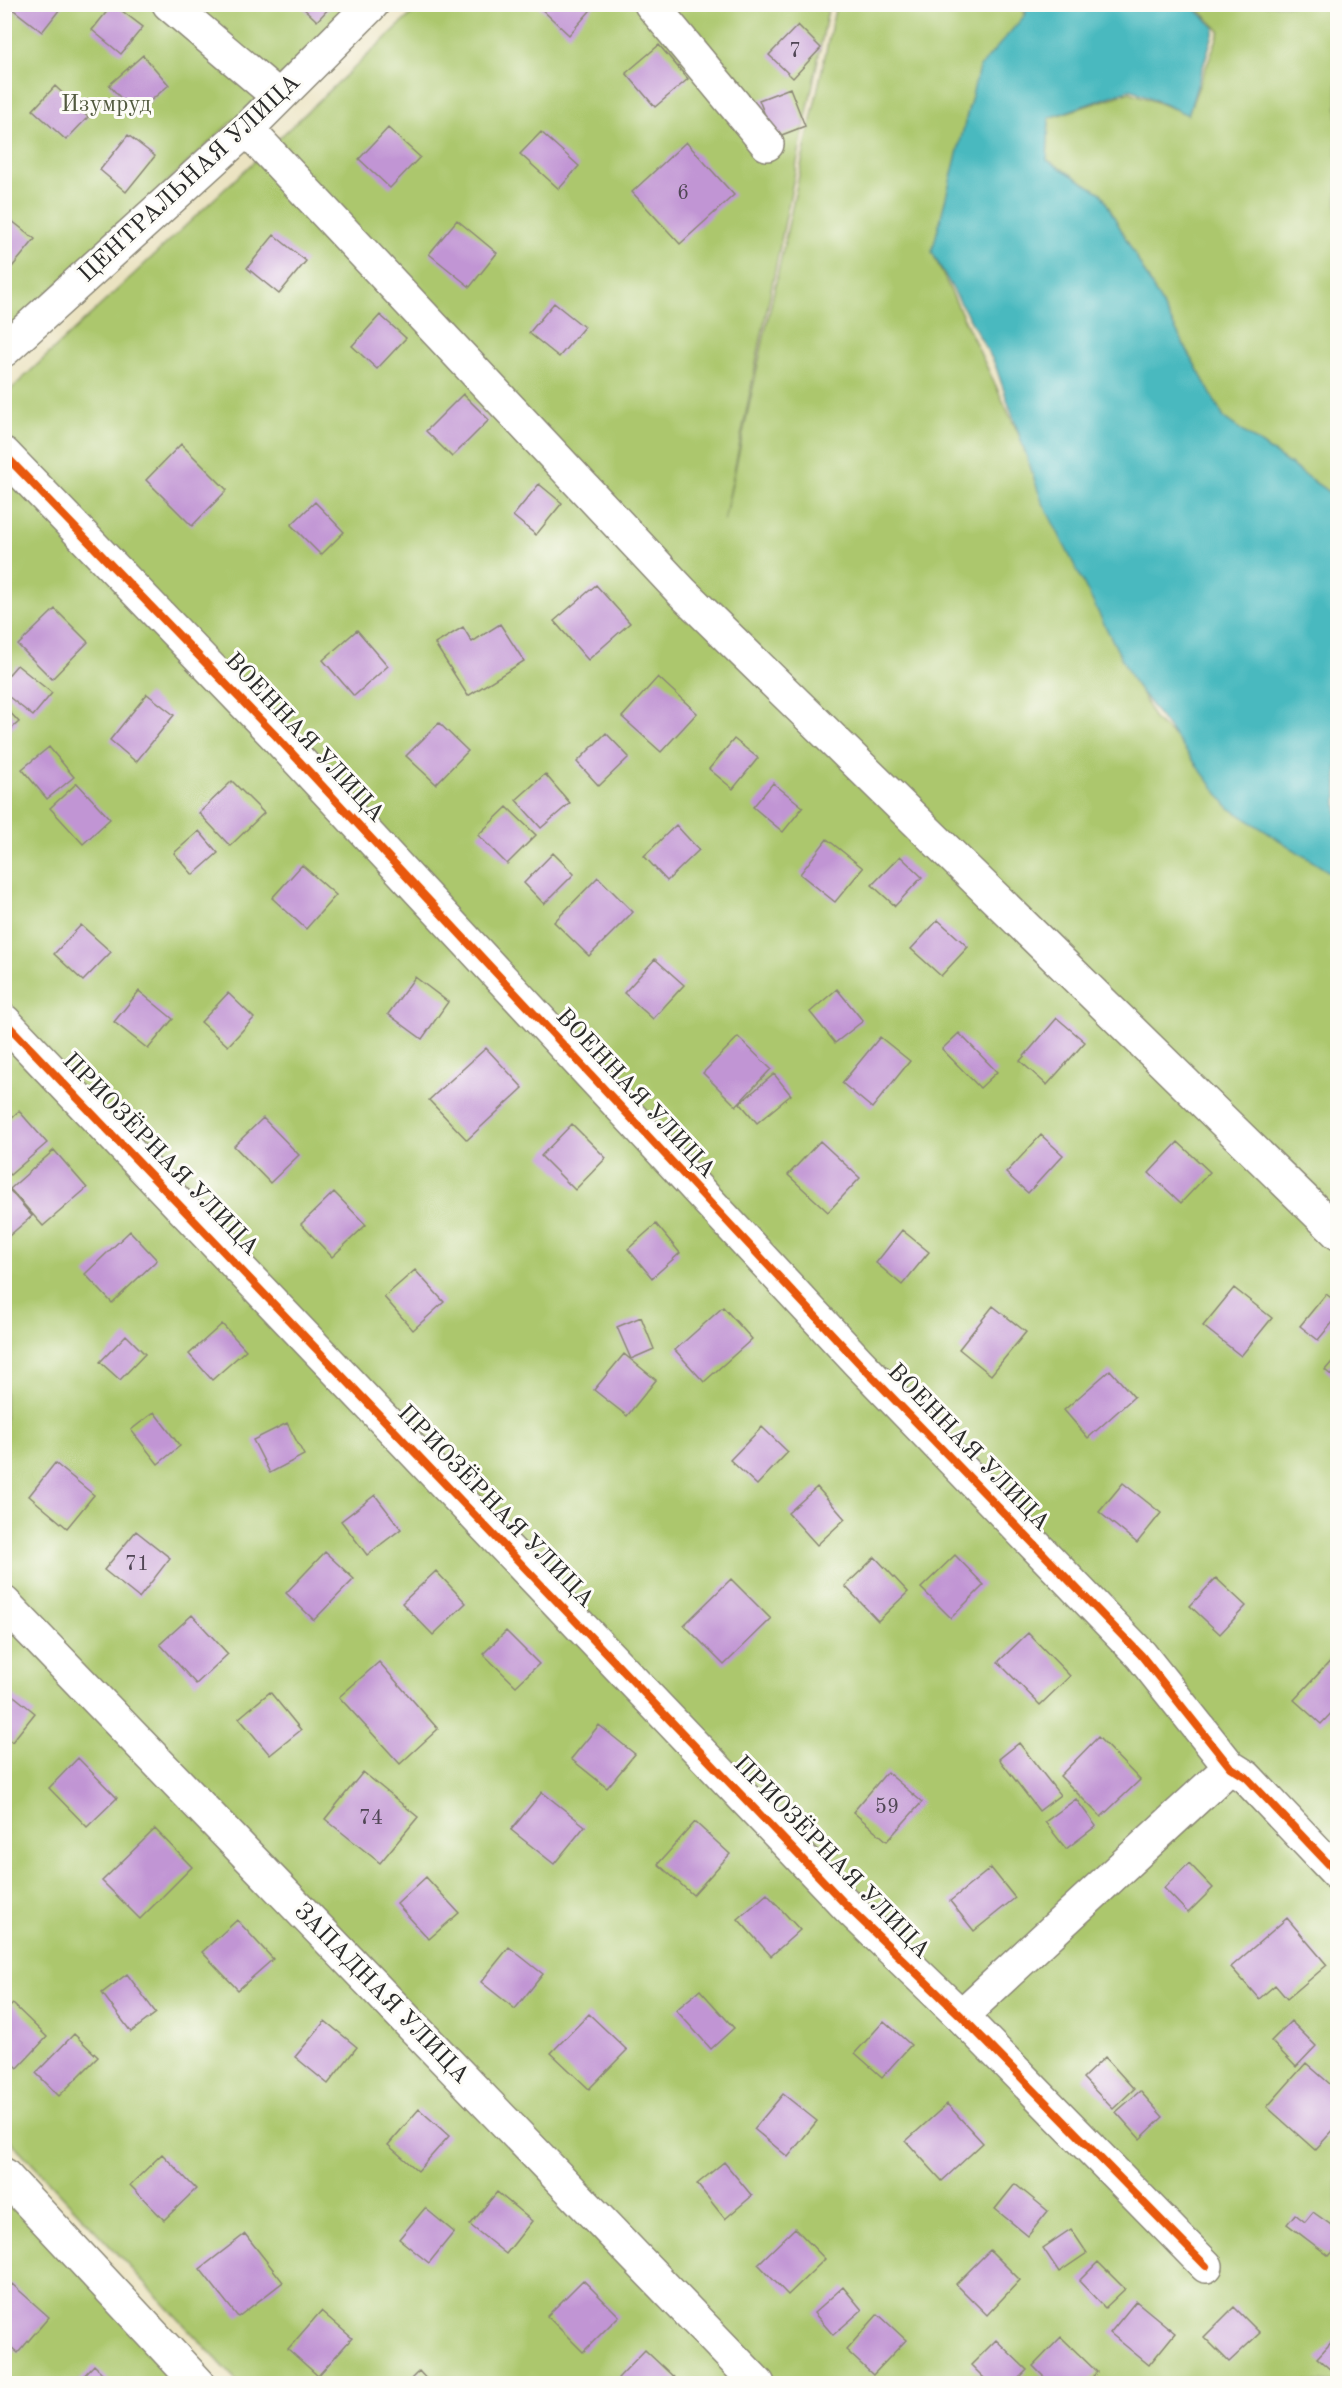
<svg xmlns="http://www.w3.org/2000/svg" width="1342" height="2388" viewBox="0 0 1342 2388" font-family="'Old Standard TT',serif">
<style>
.green{fill:#acc76d;stroke:#6c794c;stroke-width:1.5}
.water{fill:#4ab9bf;stroke:#3a7275;stroke-width:1.5}
.building{fill:#c195d4}
.lines{fill:none;stroke-linecap:round;stroke-linejoin:round}
.minor-casing{stroke:#8b8776;stroke-width:36}
.minor{stroke:#fff;stroke-width:33}
.cycleway-casing{stroke:#fdfcf7;stroke-width:11}
.cycleway{stroke:#e8590c;stroke-width:8}
.labels{text-anchor:middle;dominant-baseline:central;stroke-width:6;stroke-linejoin:round;paint-order:stroke}
.number-label{font-size:21px;fill:#504655}
.park-label{font-size:24px;fill:#525a3f;stroke:#fdfcf7}
.street-label{font-size:24px;fill:#2b2b2b;stroke:#fdfcf7}
</style>
<rect width="100%" height="100%" fill="#fdfcf7"/>
<filter id="ink" filterUnits="userSpaceOnUse"><feTurbulence type="fractalNoise" baseFrequency=".0167" numOctaves="2"/><feDisplacementMap in="SourceGraphic" scale="12" xChannelSelector="R" yChannelSelector="G"/><feConvolveMatrix kernelMatrix="1 2 1 2 8 2 1 2 1" color-interpolation-filters="sRGB"/></filter>
<filter id="wash" filterUnits="userSpaceOnUse"><feTurbulence type="fractalNoise" baseFrequency=".008" numOctaves="4" result="noise"/><feDisplacementMap in="SourceGraphic" scale="24" xChannelSelector="R" yChannelSelector="G"/><feGaussianBlur stdDeviation="1.35" result="paint"/><feColorMatrix in="noise" values="0 0 0 0 0 0 0 0 0 0 0 0 0 0 0 0 0 1.4 0 .05"/><feComposite in="paint" operator="in"/></filter>
<g filter="url(#wash)">
<rect width="100%" height="100%" fill="#ebe3c1"/>
<path class="green" d="M5,5H357L5,333Z
M421,5H829L724,521L836,5H1024V17L969,106L935,258L1154,719L1337,871V2383H239L5,2135V395Z
M1194,5H1337V498L1224,418L1101,193L1047,160L1049,118L1130,92L1188,114L1220,31Z
M5,2195L186,2383H5Z"/>
<path class="water" d="M1026,5H1191L1215,28L1188,115L1131,89L1049,118L1047,160L1101,193L1224,418L1337,498V877L1229,808L1133,681L1041,499L995,364L932,252L979,68L1026,14Z"/>
<g id="blocks">
<path class="building" d="M12,4H64L42,32L10,7Z
M113,4L143,27L121,54L92,30Z
M299,4H333L317,21Z
M536,4H596L569,35Z
M798,25L821,48L793,78L769,55Z
M659,45L688,79L655,107L626,73Z
M143,55L169,85L135,114L109,85Z
M55,86L88,117L66,140L33,110Z
M790,88L805,126L774,138L759,100Z
M388,128L420,157L390,188L359,159Z
M541,132L579,166L559,189L520,154Z
M128,135L155,156L126,192L100,170Z
M686,142L734,195L680,244L632,192Z
M7,217L35,239L4,277V220Z
M457,220L497,253L470,287L429,254Z
M274,235L306,261L279,294L247,268Z
M554,303L584,327L559,357L529,333Z
M380,315L406,338L377,369L352,346Z
M463,394L489,420L452,457L426,431Z
M181,444L227,490L192,526L146,480Z
M539,484L562,503L536,535L513,516Z
M315,502L344,532L321,555L291,525Z
M596,585L630,623L588,660L554,621Z
M55,609L88,642L52,679L18,645Z
M500,624L524,661L468,696L435,644L463,627L472,642Z
M357,630L388,666L354,696L323,660Z
M17,665L52,693L33,716L4,693V680Z
M658,677L697,713L661,752L622,717Z
M147,694L174,715L136,762L110,740Z
M4,706L19,722L4,735Z
M439,723L468,751L436,784L406,756Z
M606,733L629,757L599,786L577,762Z
M734,739L758,758L733,789L709,769Z
M49,747L74,777L47,799L22,769Z
M545,774L570,803L541,828L516,800Z
M232,781L264,813L230,846L199,813Z
M77,783L110,819L83,844L50,808Z
M773,783L803,807L783,832L753,807Z
M507,807L536,835L507,864L478,835Z
M676,825L699,850L667,881L644,856Z
M199,831L218,853L193,875L174,853Z
M827,839L863,868L835,902L800,874Z
M553,853L574,874L544,904L524,883Z
M900,856L922,877L895,906L872,885Z
M302,865L336,895L306,929L272,898Z
M598,877L633,912L589,956L554,922Z
M938,920L968,947L941,976L911,949Z
M81,925L111,952L83,981L54,954Z
M655,959L684,985L653,1019L624,993Z
M415,977L448,1002L422,1039L388,1014Z
M837,989L863,1021L835,1043L810,1012Z
M139,991L173,1019L148,1049L114,1022Z
M228,993L254,1018L228,1046L201,1022Z
M1057,1018L1085,1042L1047,1085L1020,1061Z
M959,1033L997,1072L980,1088L942,1049Z
M738,1037L771,1069L736,1106L703,1073Z
M880,1037L910,1061L872,1108L842,1083Z
M486,1048L523,1088L467,1140L429,1100Z
M774,1074L791,1095L757,1123L740,1103Z
M19,1111L47,1143L10,1175L4,1169V1124Z
M263,1118L299,1155L270,1183L234,1146Z
M572,1124L606,1158L575,1190L541,1156Z
M1041,1135L1063,1155L1028,1193L1006,1173Z
M820,1141L860,1178L828,1212L788,1175Z
M1178,1142L1210,1172L1181,1203L1149,1173Z
M54,1150L87,1188L43,1226L10,1189Z
M7,1187L32,1216L9,1236L5,1231V1190Z
M334,1192L366,1225L332,1257L301,1224Z
M656,1224L680,1253L652,1278L628,1249Z
M902,1230L929,1252L902,1285L876,1263Z
M130,1231L157,1260L112,1303L85,1274Z
M415,1270L444,1302L413,1330L384,1297Z
M1234,1288L1272,1318L1241,1356L1203,1326Z
M1326,1294L1338,1303V1316L1318,1340L1300,1326Z
M993,1306L1026,1332L991,1375L959,1349Z
M723,1307L752,1339L704,1382L675,1350Z
M641,1317L654,1349L631,1359L617,1327Z
M222,1324L246,1350L212,1380L189,1354Z
M126,1335L145,1354L120,1380L100,1362Z
M624,1354L656,1380L627,1416L594,1390Z
M1338,1355V1381L1325,1370Z
M1110,1370L1134,1397L1088,1438L1064,1410Z
M154,1412L180,1446L158,1464L131,1430Z
M287,1423L304,1455L270,1473L253,1440Z
M762,1427L788,1452L757,1485L730,1460Z
M55,1463L94,1495L67,1528L29,1496Z
M1123,1483L1161,1513L1137,1543L1099,1512Z
M817,1487L845,1519L817,1545L788,1513Z
M375,1495L401,1529L367,1555L341,1521Z
M136,1531L170,1558L139,1598L104,1570Z
M325,1552L354,1579L314,1620L286,1593Z
M955,1555L984,1585L951,1618L921,1588Z
M875,1557L908,1592L878,1621L845,1586Z
M436,1571L466,1603L433,1635L402,1603Z
M1216,1578L1246,1606L1220,1634L1190,1606Z
M731,1579L771,1619L724,1665L684,1625Z
M192,1615L228,1654L196,1684L160,1644Z
M506,1631L539,1664L516,1686L483,1654Z
M1028,1633L1070,1676L1040,1705L998,1662Z
M1338,1653V1706L1321,1724L1294,1700Z
M379,1662L438,1729L400,1764L339,1697Z
M4,1688L35,1713L12,1742L4,1737Z
M270,1692L301,1730L270,1755L239,1718Z
M599,1725L635,1754L607,1788L571,1759Z
M1098,1737L1140,1780L1101,1817L1060,1776Z
M1019,1743L1060,1795L1039,1811L999,1759Z
M78,1758L117,1798L87,1827L49,1788Z
M363,1772L418,1817L380,1863L325,1819Z
M887,1772L922,1802L887,1841L853,1812Z
M542,1792L585,1826L554,1864L511,1830Z
M1076,1799L1096,1826L1066,1849L1045,1822Z
M695,1822L730,1854L693,1895L658,1864Z
M155,1829L192,1867L140,1919L102,1881Z
M1189,1863L1213,1888L1188,1913L1164,1888Z
M991,1868L1015,1898L974,1931L950,1901Z
M426,1877L459,1913L429,1939L397,1904Z
M767,1894L800,1930L771,1956L738,1919Z
M1287,1918L1327,1965L1287,1999L1275,1985L1259,1999L1231,1967Z
M237,1920L273,1959L238,1990L202,1952Z
M509,1947L543,1974L515,2009L481,1982Z
M127,1974L156,2013L131,2032L102,1993Z
M700,1990L734,2028L711,2049L676,2010Z
M13,2004L47,2037L18,2068L4,2055V2012Z
M589,2014L627,2050L589,2089L551,2053Z
M325,2021L357,2047L328,2084L295,2057Z
M884,2021L911,2045L882,2077L855,2053Z
M1291,2021L1316,2046L1296,2067L1271,2041Z
M74,2034L98,2057L59,2096L36,2073Z
M1105,2057L1134,2089L1113,2109L1083,2078Z
M1306,2063L1338,2091V2125L1315,2150L1267,2107Z
M1140,2091L1163,2117L1140,2139L1116,2112Z
M783,2094L817,2121L788,2157L754,2129Z
M947,2104L983,2143L942,2181L906,2141Z
M419,2109L449,2136L418,2171L388,2145Z
M162,2154L196,2189L164,2220L130,2185Z
M724,2162L752,2196L725,2219L697,2184Z
M1015,2184L1048,2211L1028,2236L995,2209Z
M497,2192L532,2221L506,2254L470,2225Z
M425,2208L454,2232L429,2263L399,2239Z
M1313,2212L1338,2230V2246L1329,2256L1287,2224L1295,2214L1305,2222Z
M795,2228L825,2259L788,2295L758,2264Z
M1071,2229L1087,2253L1059,2272L1043,2248Z
M245,2234L283,2282L238,2317L200,2269Z
M990,2250L1020,2280L987,2315L956,2284Z
M1098,2262L1125,2289L1105,2308L1079,2281Z
M583,2280L619,2316L583,2352L547,2316Z
M12,2284L49,2317L18,2353L4,2341V2293Z
M843,2287L862,2310L833,2335L814,2313Z
M1136,2301L1175,2333L1149,2365L1110,2333Z
M1234,2307L1260,2333L1229,2362L1204,2337Z
M321,2311L352,2338L318,2376L288,2349Z
M878,2314L906,2340L873,2375L846,2350Z
M1338,2335V2376L1317,2358Z
M1061,2337L1097,2372L1086,2384H1051L1033,2366Z
M996,2340L1027,2370L1013,2384H990L971,2365Z
M645,2350L679,2382L677,2384H623L618,2378Z
M94,2365L113,2384H76Z
M419,2371L431,2384H406Z"/>
</g>
</g>
<g filter="url(#ink)">
<use href="#blocks" fill-opacity="0" stroke="#8b8776" stroke-width="1.5"/>
<g class="lines">
<g class="minor-casing">
<path id="minor" d="M169,4L279,97
M651,4L767,144
M247,129L682,592L1338,1233
M4,350L247,129L372,4
M4,454L275,735L858,1362L1141,1655L1230,1767L1246,1777L1338,1874
M4,1021L849,1908L961,2016L1206,2266
M4,1603L758,2384
M961,2016L1230,1767
M4,2175L199,2384"/>
</g>
<use href="#minor" class="minor"/>
<g class="cycleway-casing">
<path id="cycleway" d="M4,454L275,735L858,1362L1141,1655L1230,1767L1246,1777L1338,1874
M4,1021L849,1908L961,2016L1206,2266"/>
</g>
<use href="#cycleway" class="cycleway"/>
</g>
</g>
<g class="labels">
<g class="number-label">
<text x="795" y="51">7</text>
<text x="683" y="193">6</text>
<text x="137" y="1564">71</text>
<text x="887" y="1807">59</text>
<text x="371" y="1818">74</text>
</g>
<g class="park-label">
<text x="106" y="105">Изумруд</text>
</g>
<g class="street-label">
<text transform="translate(190 179) rotate(-43)">ЦЕНТРАЛЬНАЯ УЛИЦА</text>
<text transform="translate(304 738) rotate(47)">ВОЕННАЯ УЛИЦА</text>
<text transform="translate(635 1094) rotate(47)">ВОЕННАЯ УЛИЦА</text>
<text transform="translate(160 1155) rotate(46)">ПРИОЗЁРНАЯ УЛИЦА</text>
<text transform="translate(968 1448) rotate(46)">ВОЕННАЯ УЛИЦА</text>
<text transform="translate(495 1507) rotate(46)">ПРИОЗЁРНАЯ УЛИЦА</text>
<text transform="translate(831 1858) rotate(46)">ПРИОЗЁРНАЯ УЛИЦА</text>
<text transform="translate(381 1994) rotate(46)">ЗАПАДНАЯ УЛИЦА</text>
</g>
</g>
<rect width="1342" height="2388" fill="none" stroke="#fdfcf7" stroke-width="24"/>
</svg>
